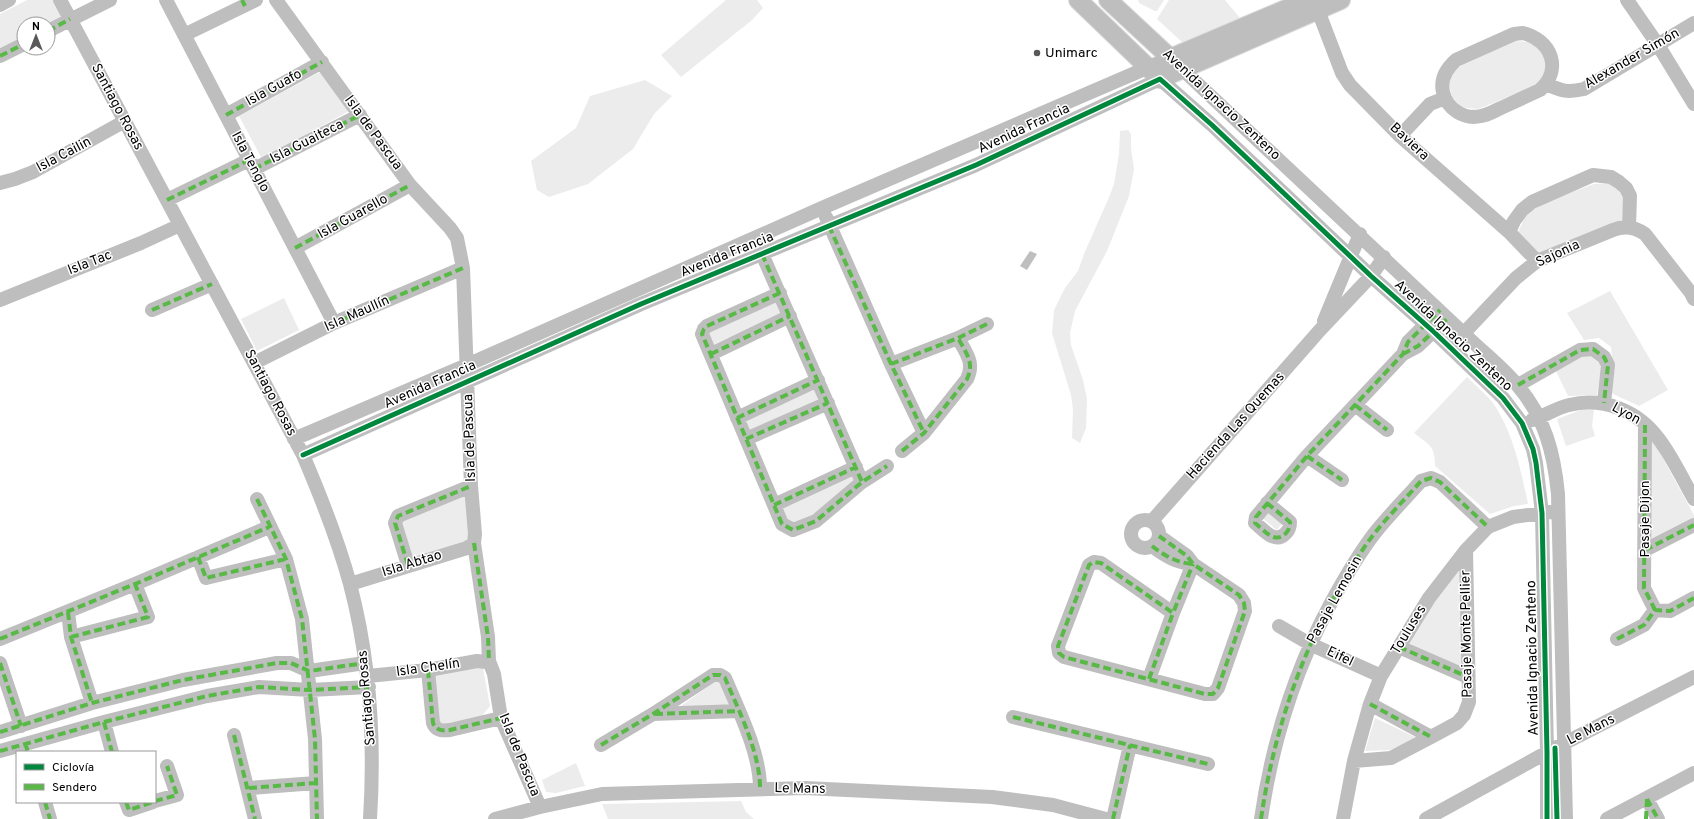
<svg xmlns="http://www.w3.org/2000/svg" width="1694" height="819" viewBox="0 0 1694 819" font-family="Overpass,sans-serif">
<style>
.green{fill:#ececec}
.water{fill:#bfbfbf}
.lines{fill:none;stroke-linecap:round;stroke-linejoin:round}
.major-casing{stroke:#dbdbdb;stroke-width:20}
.minor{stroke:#bebebe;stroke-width:14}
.major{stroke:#bebebe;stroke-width:18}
.quiet{stroke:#58b947;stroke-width:4;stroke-dasharray:8 4;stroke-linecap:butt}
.cycleway-casing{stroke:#fff;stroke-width:8}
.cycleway{stroke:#00873e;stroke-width:5}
.poi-dot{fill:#595959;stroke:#fff;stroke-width:1.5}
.labels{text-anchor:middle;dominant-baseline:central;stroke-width:3;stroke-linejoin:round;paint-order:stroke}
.poi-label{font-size:14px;fill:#000;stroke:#fff;text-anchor:start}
.street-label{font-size:14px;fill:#000;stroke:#fff}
</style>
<rect width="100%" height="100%" fill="#fff"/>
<path class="green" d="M27,0H60L69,18L48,24H24V40L0,52V14Z
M726,0H757L763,8L752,20L681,77L661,55Z
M1138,0H1164L1157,11H1155L1139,3Z
M1169,0H1225L1240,18L1182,42L1157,19Z
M1513,41L1529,42L1542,50L1547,59L1546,73L1536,86L1478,109L1460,107L1452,96L1448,82L1455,69Z
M320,72L349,111L262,159L239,116Z
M645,80L672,96L654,114L633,149L588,184L549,197L537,190L531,161L576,128L590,96Z
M1128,130L1131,134V148L1134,169L1129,196L1107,251L1075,311L1070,333L1071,345L1083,380L1087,399L1086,428L1080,443L1072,438L1073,410L1071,395L1052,333L1054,310L1065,288L1078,271L1084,254L1110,195L1114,184L1119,154L1120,131Z
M1612,183L1624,197L1622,220L1539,253L1517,234L1527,213L1556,198L1594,184Z
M1610,291L1668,390L1639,406L1611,393L1613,367L1611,347L1599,338L1584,340L1567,313Z
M284,298L299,330L257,351L241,319Z
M777,300L783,314L712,345L706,332Z
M1591,354L1600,359L1601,370L1597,395L1568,396L1556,371L1582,356Z
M1467,377C1475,385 1486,394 1493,403C1513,432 1521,470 1528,504L1514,506L1490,514L1435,466C1435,445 1429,445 1414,433Z
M816,387L822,401L751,433L745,419Z
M1581,410H1594L1592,426L1595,436L1566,446L1557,419Z
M1651,437L1694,515V518L1650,542Z
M855,472L856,480C840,494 810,529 788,522L781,507Z
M467,495L469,539L463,548L414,561L399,528L402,521Z
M1269,505L1285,519L1277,530L1260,516Z
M1462,566L1461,669L1405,646L1439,593Z
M479,667L483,668L490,706L481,717L440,725L433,677L436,674Z
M717,680L724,683L735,708L674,711Z
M1375,718L1417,738L1390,750L1365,751Z
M576,763L585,786L556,793L546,792L542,780Z
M741,801L746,812L754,819H608L602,804Z"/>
<path class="water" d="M1030,251L1037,254L1027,270L1020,266Z"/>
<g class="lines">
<g class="major-casing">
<path id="major" d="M1078,0L1160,79L1341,0
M1108,0L1178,65
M1170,58L1307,0"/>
</g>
<path class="minor" d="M60,0L303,455C321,497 338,540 350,584C370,660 375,740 370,819
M166,0L334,323
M276,0L410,185L450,228L457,238L463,268L471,486L475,534L474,543L488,637L489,661L494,674L501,718L540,807
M1314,0L1342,73L1350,85L1400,136L1509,232L1537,261
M1627,0L1658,45L1694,104
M0,5L9,0
M48,31L110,0
M1523,33C1551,40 1563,69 1540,90C1527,96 1514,102 1501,108C1494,111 1488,115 1481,116C1464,120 1447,109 1443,92C1440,79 1447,68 1456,60L1514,34Z
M184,35L256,0
M0,56L24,44
M1183,70L1476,345C1490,358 1506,371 1518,386C1545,418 1554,453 1558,494L1566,819
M1546,84C1562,91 1567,93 1584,89L1694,23
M226,115L322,62
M1400,136L1430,104L1445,98
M254,169L360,115
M0,183L15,179L33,172L125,121
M167,200L249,160
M826,217L891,364L924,433
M1509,232L1514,221L1522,210L1532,202L1593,175L1611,177L1619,182L1626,188L1630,196L1629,227
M295,248L410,185
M762,254L862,482
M780,293L707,326L704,329L702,334L782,524L793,530L816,521L862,482L887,466
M0,300L141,243L180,225
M152,310L212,284
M1324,321L1360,234
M1464,333L1516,278L1537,261L1613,230C1625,225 1635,227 1645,234L1691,293L1694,299
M711,354L790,316
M1403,354L1418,346L1440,325
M254,363L334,323L463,268
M891,364L958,338L987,324
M1518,385L1580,350L1593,349L1604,357L1608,365L1604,403
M1355,405L1387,430
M737,418L818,380
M1532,420C1545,416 1556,408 1569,405C1603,397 1637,410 1658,438C1672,456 1683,480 1694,499
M1645,425L1644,588L1655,610
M294,439L467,365L822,208L1170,58
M746,439L828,403
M902,451L924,433L967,379C975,363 966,353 958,338
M303,455L641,304L976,165L1160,79L1212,125L1371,276L1434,332L1503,398L1522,423L1533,449L1536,463L1542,513L1547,753V819
M1307,456L1342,480
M257,499L286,559L302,619L315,739L317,819
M1267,503L1290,522C1290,526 1289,530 1286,533C1275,545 1264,530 1255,523L1256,517L1307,456L1403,354L1408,342L1432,318
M774,505L856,467
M1131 534a14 14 0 1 1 28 0a14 14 0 1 1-28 0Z
M1152,521L1320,330L1371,276L1384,257
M1159,536L1187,556L1193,564L1239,595L1244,603L1245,611L1218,688L1213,694H1205L1064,657L1059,653L1058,646L1089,565L1094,562L1101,563L1173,613L1193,564
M1152,546C1165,556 1177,563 1193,564
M1645,550L1694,525
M198,557L206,578L286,559
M408,565L395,523L398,516L471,486
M350,584L467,548L474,543
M68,612L71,637L92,703
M1279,626L1310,644L1381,676
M71,637L148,617L135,584
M0,639L135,584L269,527
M1617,639L1644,625L1655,610L1670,611L1694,598
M1399,647L1468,677
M0,663L21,726
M428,670L433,723C436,731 443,731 450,730L501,718
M368,676L428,670L477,661L486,662L489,661
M1149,679L1173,613
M1370,704L1431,737
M653,714L739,711
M1013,717L1208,764
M104,722L112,752
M0,732L92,703L183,680L277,663H291L309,671L365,663
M234,735L255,819
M601,745L653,714L713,675H720L725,678C739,711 760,753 760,788
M0,751L104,722L207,696L259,687L310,690L369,687
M1354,761L1391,758L1431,737L1457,723L1464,715L1469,702L1466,550
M249,788L316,783
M1647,799L1658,819
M155,801L177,795L167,766
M45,802L50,819
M126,802L129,810L153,802
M495,819L540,807L602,794L805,788L992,797L1053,805L1106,819
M1113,819L1130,745
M1261,819C1273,736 1299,657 1341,585C1352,566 1364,546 1378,529C1392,512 1407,497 1421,481L1431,478L1440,482L1488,527
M1343,819L1354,761L1370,704L1381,676L1429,598L1466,550L1488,527L1513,517L1551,512
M1426,819L1555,748L1694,677
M1607,819L1694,773"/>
<use href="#major" class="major"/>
<path class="quiet" d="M242,0L245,6
M48,31L70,19
M0,56L24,44
M226,115L322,62
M254,169L360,115
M167,200L249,160
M829,226L891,364L924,433
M295,248L410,185
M762,254L862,482
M780,293L707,326L704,329L702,334L782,524L793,530L816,521L862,482L887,466
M152,310L212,284
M334,323L463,268
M711,354L790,316
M1403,354L1418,346L1448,318
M891,364L958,338L987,324
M1518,385L1580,350L1593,349L1604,357L1608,365L1604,403
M1355,405L1387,430
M737,418L818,380
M1645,425L1644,588L1655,610
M746,439L828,403
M902,451L924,433L967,379C975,363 966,353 958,338
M1307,456L1342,480
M257,499L286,559L302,619L315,739L317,819
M1267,503L1290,522C1290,526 1289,530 1286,533C1275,545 1264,530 1255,523L1256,517L1307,456L1403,354L1408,342L1440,310
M774,505L856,467
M1159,536L1187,556L1193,564L1239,595L1244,603L1245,611L1218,688L1213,694H1205L1064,657L1059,653L1058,646L1089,565L1094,562L1101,563L1173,613L1193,564
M474,543L488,637L489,661
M1152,546C1165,556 1177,563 1193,564
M1645,550L1694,525
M198,557L206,578L286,559
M408,565L395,523L398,516L471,486
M68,612L71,637L92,703
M71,637L148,617L135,584
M0,639L135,584L269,527
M1617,639L1644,625L1655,610L1670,611L1694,598
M1399,647L1468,677
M0,663L21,726
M428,670L433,723C436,731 443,731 450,730L501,718
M1149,679L1173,613
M1370,704L1431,737
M655,714L739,711
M1013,717L1208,764
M104,722L112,752
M0,732L92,703L183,680L277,663H291L309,671L365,663
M234,735L255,819
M25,743L28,752
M601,745L653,714L713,675H720L725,678C739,711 760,753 760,788
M0,751L104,722L207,696L259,687L310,690L369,687
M249,788L316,783
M1647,799L1658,819
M155,801L177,795L167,766
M45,802L50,819
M126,802L129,810L153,802
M1113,819L1130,745
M1261,819C1273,736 1299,657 1341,585C1352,566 1364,546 1378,529C1392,512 1407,497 1421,481L1431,478L1440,482L1488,527
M1646,819L1647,799"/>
<g class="cycleway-casing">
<path id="cycleway" d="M303,455L641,304L976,165L1160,79L1212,125L1371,276L1434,332L1503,398L1522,423L1533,449L1536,463L1542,513L1547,753V819
M1555,748L1557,819"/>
</g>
<use href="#cycleway" class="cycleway"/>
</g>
<circle class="poi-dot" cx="1037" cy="53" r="4"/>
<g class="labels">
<g class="poi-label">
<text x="1045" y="53">Unimarc</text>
</g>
<g class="street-label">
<text transform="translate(1632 59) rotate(-30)">Alexander Simón</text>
<text transform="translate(274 88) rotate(-29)">Isla Guafo</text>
<text transform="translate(1221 105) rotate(43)">Avenida Ignacio Zenteno</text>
<text transform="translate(117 107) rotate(62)">Santiago Rosas</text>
<text transform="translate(1024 129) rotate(-25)">Avenida Francia</text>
<text transform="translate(373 133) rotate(54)">Isla de Pascua</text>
<text transform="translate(307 142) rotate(-27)">Isla Guaiteca</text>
<text transform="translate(1409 142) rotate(43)">Baviera</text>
<text transform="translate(64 155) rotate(-28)">Isla Cailin</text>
<text transform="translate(250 162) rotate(62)">Isla Tenglo</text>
<text transform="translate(353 217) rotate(-29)">Isla Guarello</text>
<text transform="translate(1558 254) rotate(-25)">Sajonia</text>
<text transform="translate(727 255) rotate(-22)">Avenida Francia</text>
<text transform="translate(90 263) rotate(-21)">Isla Tac</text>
<text transform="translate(357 314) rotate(-24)">Isla Maullín</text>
<text transform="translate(1453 336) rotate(43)">Avenida Ignacio Zenteno</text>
<text transform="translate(430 385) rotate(-24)">Avenida Francia</text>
<text transform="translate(270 393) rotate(62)">Santiago Rosas</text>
<text transform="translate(1626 414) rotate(29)">Lyon</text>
<text transform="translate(1236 426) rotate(-48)">Hacienda Las Quemas</text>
<text transform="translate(470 438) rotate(-92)">Isla de Pascua</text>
<text transform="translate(1645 519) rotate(-90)">Pasaje Dijon</text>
<text transform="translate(412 564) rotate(-17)">Isla Abtao</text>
<text transform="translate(1335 600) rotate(-61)">Pasaje Lemosin</text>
<text transform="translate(1409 630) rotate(-59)">Touluses</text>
<text transform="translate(1467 634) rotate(-91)">Pasaje Monte Pellier</text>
<text transform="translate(1340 657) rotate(25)">Eifel</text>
<text transform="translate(1533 658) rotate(-91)">Avenida Ignacio Zenteno</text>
<text transform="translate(428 668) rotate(-8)">Isla Chelín</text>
<text transform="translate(367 698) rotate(-95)">Santiago Rosas</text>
<text transform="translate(1591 730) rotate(-27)">Le Mans</text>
<text transform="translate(519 755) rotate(68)">Isla de Pascua</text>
<text transform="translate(800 789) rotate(1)">Le Mans</text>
</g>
</g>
<rect x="16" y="751" width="140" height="52" fill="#ffffff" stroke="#999999"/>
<rect x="24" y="764" width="20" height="6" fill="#00873e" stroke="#999999"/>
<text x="52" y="771" font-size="12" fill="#000000">Ciclovía</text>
<rect x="24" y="784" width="20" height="6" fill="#58b947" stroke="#999999"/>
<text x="52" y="791" font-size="12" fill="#000000">Sendero</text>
<g transform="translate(36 36)"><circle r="19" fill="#ffffff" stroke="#999999"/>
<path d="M0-3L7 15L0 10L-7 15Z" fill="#595959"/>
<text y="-6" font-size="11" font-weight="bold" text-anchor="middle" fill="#000000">N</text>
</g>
</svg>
